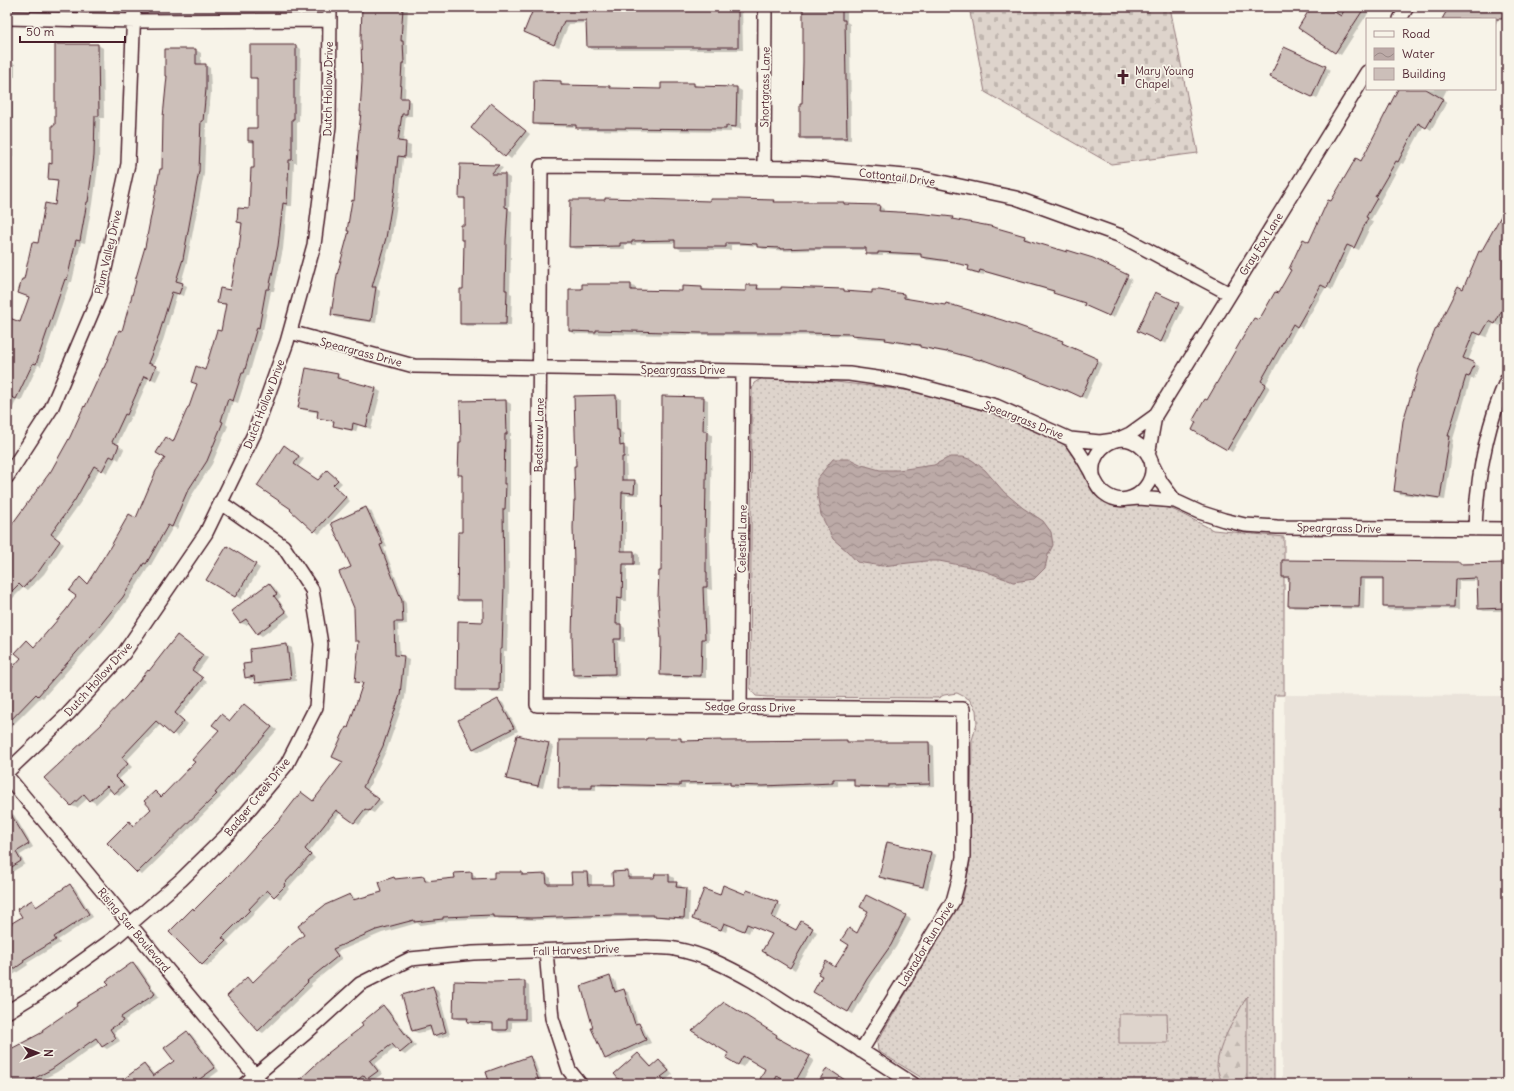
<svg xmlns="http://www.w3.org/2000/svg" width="1514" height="1091" viewBox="0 0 1514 1091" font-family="Delius,sans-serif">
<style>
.built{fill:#eae3da}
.grass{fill:url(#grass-dots);stroke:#947a7c}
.forest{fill:url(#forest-firs);stroke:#947a7c}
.cemetery{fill:url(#cemetery-stones);stroke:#947a7c}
.garden{fill:#ded4cc;stroke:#947a7c}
.water{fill:url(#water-waves);stroke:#8e7275}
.shadow{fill:#0003}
.building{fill:#ccbfb9;stroke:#4a1f2b}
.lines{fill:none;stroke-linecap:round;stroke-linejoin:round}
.minor-casing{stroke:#4a1f2b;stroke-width:16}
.minor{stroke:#f7f3e8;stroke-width:13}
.labels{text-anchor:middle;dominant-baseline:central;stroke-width:3.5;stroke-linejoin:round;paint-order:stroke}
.poi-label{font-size:11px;fill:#4a1f2b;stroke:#f7f3e8;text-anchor:start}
.street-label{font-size:11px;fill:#4a1f2b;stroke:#f7f3e8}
</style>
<defs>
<pattern id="grass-dots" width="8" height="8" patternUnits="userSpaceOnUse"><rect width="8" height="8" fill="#ded4cc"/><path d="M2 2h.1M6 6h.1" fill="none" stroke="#c0b6af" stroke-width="1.8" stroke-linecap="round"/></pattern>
<pattern id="forest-firs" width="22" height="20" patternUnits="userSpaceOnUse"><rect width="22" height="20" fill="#ded4cc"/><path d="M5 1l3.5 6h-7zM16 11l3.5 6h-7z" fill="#c0b6af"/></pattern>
<pattern id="cemetery-stones" width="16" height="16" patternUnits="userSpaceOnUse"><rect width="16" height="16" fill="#ded4cc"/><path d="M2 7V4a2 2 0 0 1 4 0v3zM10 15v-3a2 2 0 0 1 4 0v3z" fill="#c0b6af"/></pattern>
<pattern id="water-waves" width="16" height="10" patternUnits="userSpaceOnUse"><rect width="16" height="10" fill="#bcaaa7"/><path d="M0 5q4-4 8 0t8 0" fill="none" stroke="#9b8a88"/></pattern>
</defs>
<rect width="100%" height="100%" fill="#f7f3e8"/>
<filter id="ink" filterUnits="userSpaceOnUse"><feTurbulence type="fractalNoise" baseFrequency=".025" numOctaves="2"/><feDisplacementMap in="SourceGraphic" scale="8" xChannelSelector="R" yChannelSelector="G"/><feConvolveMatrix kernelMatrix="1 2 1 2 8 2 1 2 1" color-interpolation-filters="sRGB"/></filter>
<g filter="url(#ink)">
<path class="built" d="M1284,695L1507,696V1084H1282Z"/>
<path class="grass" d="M764,377L827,381L922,392L994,414L1058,440L1076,455L1091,485L1174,510L1213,530L1284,537V695H1274V1084H932L878,1051L877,1042L963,897L970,862L972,740L977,723L976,710L969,699L957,693L944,695L938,698L767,697L756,696L750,689L752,390L754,383Z"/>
<path class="forest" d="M1247,996V1084H1222C1221,1079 1217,1071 1217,1066C1218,1043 1237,1016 1247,996Z"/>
<path class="cemetery" d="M969,7H1170L1198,153L1111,164L985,92Z"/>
<path class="garden" d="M1119,1014H1167L1168,1043H1119Z"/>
<path class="water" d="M950,457H963L972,460L985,470L1004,492L1023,508L1043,521L1051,532L1053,545L1048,555L1045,568L1034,579L1013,582L980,569L939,561H926L882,566L857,562L847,551L833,539L821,515L817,494V479L833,459H850L862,465L880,470H898L934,465Z"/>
<path class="shadow" d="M363,7H408L406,44L408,45V65H406L405,99L412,102V116H406L403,143L411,146L410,159L403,158L399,198H398L391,241L377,289L380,291L376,323L337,318L333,315L355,202L362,112Z
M535,7H742L743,50H593L588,47L587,23L569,24L559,47L530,34Z
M804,7H847V22L850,24L851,140H806L801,137L803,105Z
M1313,7H1371L1365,19H1364L1341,55L1299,28Z
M1450,7H1506L1495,25V19H1443Z
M98,45L103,48L104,118H100L99,159L93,204H92L85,243L81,242L72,282H70L41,366L38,365L21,401L17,399L7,420V318L21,323L30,297L19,292L56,206L59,182L49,178L53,165L56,126Z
M296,46L301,49L299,121H297V163H294L292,206H287L283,249L274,291H271L263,330H262L249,375H247L238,403L233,401L226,424L228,426L212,464L192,495L177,529L173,527L151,565H150L128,599L103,631L43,698L41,697L10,728L7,726V675L22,658L27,642L35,648L67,610L77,596L80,579L88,584L137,520L174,443L189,408L198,385L192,382L206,371L222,333L227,306L219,302L231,292L240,250L243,225L238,222L250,210L255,169V144L249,141L258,129V80L251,77Z
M196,50L201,53V65H205L210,68L211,92L208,123H206L204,174L187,262L181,283L187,286L184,296L177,294L162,344L153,366L161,370L156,381L149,378L132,417L131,416L117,445L124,449L119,460L116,458L107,473L100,468L80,503L55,538L64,544L44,574L28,590L24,587L7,604V533L52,471L86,408L122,332L146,247L163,170L168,77L166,76Z
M7,61L15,64V77H13V157H11L7,180Z
M1325,67L1330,70L1317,99L1276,80Z
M560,82L565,85V87H609L613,89L662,90L694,84L699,87L737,88L742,91L741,129L731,128V132L582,130L577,127L539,126L534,123Z
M1399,89H1447L1442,99L1447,102L1431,130L1424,125L1403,164L1401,163L1380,201L1381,202L1370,221L1373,222L1359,250L1352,247L1332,290L1326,287L1302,328L1298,326L1266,384L1270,387L1232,452L1193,429L1208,402L1259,322L1278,295L1309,243L1331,202L1361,162Z
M492,104L530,134L511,159L472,128Z
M460,165L498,166L503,168L497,175H505L510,178L509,210L512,211L510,293L512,294L511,326H466L461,323L464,290L465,241L462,239L466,226V200L460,198Z
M668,201H773L775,203H844L847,205L879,206L884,209V212L952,218L955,220L990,227L1025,237L1030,240L1029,242L1132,279L1114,318L1091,308L1086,304L1054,292L985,272L984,275L974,273L969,270L970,267L957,263L927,260L922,256L883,254V256H872L867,253V250H814L787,251L763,249L758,246L745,245H731V250H681L676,247V243H636V245H625V249H575L570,247Z
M1507,223V313L1500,326L1494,323L1487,337L1479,334L1468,361L1479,366L1474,379L1471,378L1453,439L1454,440L1445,500L1400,494L1395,491L1463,290L1481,253Z
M631,285L636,288V291L683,292L702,288L707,291L747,292L757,286L762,290H844L846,292L904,295L909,298V300L1062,342L1067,345V346L1102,363L1086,399L1072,392L1071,393L986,361L985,362L952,353V354L926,349L922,347L891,342L888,340L857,338L855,336L575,334L570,331L583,290Z
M1155,293L1184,307L1166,344L1143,333Z
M337,375L342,378V380L376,389L381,392L371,429L358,425L356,432L339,428L334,425L335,422L323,420L318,417L319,413L304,410L299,407Z
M616,396L621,399V432L624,434V447L628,449V459H626L627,481H634L639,484V495H626V552H634L639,555V566H627V601H621V625L625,628V642L618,641L619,676L579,678L574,675L577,467L575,397Z
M703,398L708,400V433L712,435L710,540L712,590L707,589L709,642H706V678L666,677L661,674L662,572Z
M506,401L511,404V436H510V512H508L509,588L507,651H504V692H463L458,689L484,623V602H463L458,599L463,533V477L459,474L462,443Z
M289,449L304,459L298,467L318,481L327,471L332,474L342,483L337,488L350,501L319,534L291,510Z
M366,508L371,511L387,546L384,548L406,604L407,624L398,625L400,656L409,660L405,698L387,749L367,791L383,802L374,813L370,811L359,825L341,812L309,852L315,858L288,888L289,889L280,899L272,893L254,912L255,913L227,941L230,945L207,967L202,964L195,910L229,876L277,824L302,793L314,802L345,762L348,729L364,684L356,681L360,642L356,640L352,568Z
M227,548L260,568L241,599L208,579Z
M1460,563L1464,565L1507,564V611H1484L1479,609L1478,581H1459V609L1389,610L1384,607V580H1365L1364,609L1294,608L1289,605L1290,580L1283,577Z
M269,584L274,587L281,597L278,599L290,616L262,636L257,633L250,623L246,625L241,623L233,611Z
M177,636L208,658L196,674L207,682L179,716L188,724L178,737L161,724L126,761L132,767L119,779L128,788L119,796L111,790L96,804L88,798L77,808L72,806L46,778L104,724L150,672Z
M287,645L292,648L296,681L261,685L256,682L255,679L251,680L246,677L252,663Z
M498,700L503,703L518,731L479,752L474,749L459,721Z
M244,705L277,730L220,796L221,797L142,875L138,873L108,843L129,822L135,826L153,809L155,792L163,797L196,762L220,730L222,715L231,722Z
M680,739L684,741H847L849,743H929L934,746L935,786L892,788V789L860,788L855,785V781H838V786L769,788H735L730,785H685V788L596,786V790H564L559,787L648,741Z
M549,744L553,747L543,788L512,781L507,778Z
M9,812L14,815L33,847L20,855L25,864L12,872L7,868V814Z
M931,853L936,855L928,889L885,880L881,877Z
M627,872L632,875V879H655L669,875L674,878V883L682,886L681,889H685L690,892L689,920L657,917H619L538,920L499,919L497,918L447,920L448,921L420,925L417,923L382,933L337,952L342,959L311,984L312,986L263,1033L258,1030L248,979L253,983L350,895L355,898L356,901L383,893L397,880L424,877L429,880V882L456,879L471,873L476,876V880L495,879L522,873L526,875H546L551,878V885H573L587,873L592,876V886H614Z
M70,886L75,888L93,917L58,940L60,943L27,963L28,965L7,979V927L24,917L32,901L38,907Z
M746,895L777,903L782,906L776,920L796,932L801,923L817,932L795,970L763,951L773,934L752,926L749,933L729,925L726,932L698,921L720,897Z
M867,896L911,919L896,947L872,981L853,1014L814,992L835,968L858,934L869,911Z
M133,963L138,966L159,997L125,1020L127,1024L114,1032L120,1041L107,1049L102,1046L100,1042L57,1072L33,1084H7V1055L44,1032L110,984Z
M610,978L615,980L618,992L624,990L629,993L638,1024L643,1027L651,1043L610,1061L606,1058Z
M524,982L529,985L530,1021L512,1022V1032L499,1033L494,1030V1025H473L468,1022L469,1020H459L454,1017Z
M433,987L438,990L450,1035L439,1038L434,1035L432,1030L418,1033L413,1031Z
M724,1003L781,1038L780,1040L814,1060L801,1084H793L783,1078L779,1084H771L766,1069L749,1058L743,1067L727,1058L730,1053Z
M383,1007L388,1009L416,1046L405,1055L400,1052L396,1047L375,1064L382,1074L372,1081L368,1078L360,1084H301L365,1027Z
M187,1032L192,1035L219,1071L201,1084H116L144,1065L149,1068L155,1076L176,1061Z
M638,1054L643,1057L652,1067L659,1061L664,1064L673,1074L666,1080L670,1084H624Z
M529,1057L534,1060L543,1084H491Z"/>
<path class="building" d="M362,7H403L401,41H403L404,63H402L400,98H408L407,114H402L398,141L406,142L405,157L398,156L394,196H393L386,238L372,287H376L371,321L331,315L337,275L349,231H347L352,200L354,201L358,151H357L361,112H360L362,81L361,38Z
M534,7H738V47H587L586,21H564L554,45L524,32Z
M803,7H842V20H845L847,138H800V104H802L803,62Z
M1311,7H1327L1341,16L1346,7H1365L1335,53L1298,28Z
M1449,7H1507V8L1502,19H1442Z
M55,44H98L99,116H95L94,156L88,202H87L80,241L76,240L67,280L65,279L36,364L33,363L16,399L7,395V317L20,322L29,297L18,293L22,279H24L32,242L38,243L45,203L55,205L58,180L48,179L49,163L52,164V125H55Z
M250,45H296V78H294V119H292V160H289L287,204L283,203L278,246L269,289H266L259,328L257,327L244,373H242L233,401L228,399L221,421L223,422L207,461L187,492L172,527L168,525L146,564L144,563L123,597L98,628L38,696L36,694L7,724V674L21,658L15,653L27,640L34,647L66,610L76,596L69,591L80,577L87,584L112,544L129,514L136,518L156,471L165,458L156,453L166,437L173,442L188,407H189L197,384L191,382L196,366L205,370L217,330L221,331L226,304L217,303L220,288L230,290L238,249H239L242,223L237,222L238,208L249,209L251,168H254V141H248V128H257V78H250Z
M1284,47L1326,66L1312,97L1270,77Z
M165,49H196V64H206V89L203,121H201L199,171L183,259L176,281L183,283L179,294L172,292L157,341L148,363L156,366L151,379L144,376L127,415L125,414L112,442L119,445L114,458L110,456L102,471L94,466L75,500L51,534L60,541L39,571L23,588L19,584L7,596V531L51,471L70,437L84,406L85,407L103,368H104L119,330L122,331L136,281H135L145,247L160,169H162L163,117L167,76H165Z
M534,80L561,81V85L610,86V88L661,89V83H694V86L737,87L736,127L726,126V129L609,128H576V125L533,124Z
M1398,89H1426L1443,99L1426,128L1418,123L1398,162L1396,161L1375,197L1377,198L1366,217L1368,218L1354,248L1347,245L1327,288L1321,285L1297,327L1293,324L1261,381L1266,384L1227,450L1192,430L1196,422L1193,420L1205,399L1207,400L1254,318L1259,320L1275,292L1278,293L1291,270L1289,269L1303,239L1309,242L1328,200L1331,201L1356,158L1361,161Z
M491,103L526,131L505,157L471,128Z
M460,164L499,165L491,174H505V207L508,208L506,241L505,290H507L506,324H460V289H463L464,240H461V225H465V198H459Z
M605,198L710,201V199H738L774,200L773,202H844V204L880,205L879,211L917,213L953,217L952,219L990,226L1025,236L1024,239L1067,252V250L1093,258L1128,275L1109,316L1084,305L1085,303L1053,293L1054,291L980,270L979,273L968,270L969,266L954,263L955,262L921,257V254L878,252V254H866V248H808L781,249V248L757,247V244L739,243H726V247H675V240L632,241V243H620V246L569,247L570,200H605Z
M1507,205V300L1495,324L1489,321L1481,335L1474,332L1463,358L1475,363L1469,377L1466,376L1448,436H1450L1440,498L1394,491L1403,421L1419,369L1436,328H1437L1458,286L1463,289L1479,251L1481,252Z
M582,284H631V290L682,291V286L702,287V290L746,291V285H758L757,289H781V287L844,289V291L872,293V290H879L904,294V298L945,305L946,303L1002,320L1063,341L1062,343L1098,359L1081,397L1066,390V391L981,359L980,360L947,351V352L920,347V345L885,340L886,338L851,335L852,334L807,333H701L596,330V332L569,331V289H582Z
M1155,292L1179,303L1161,342L1137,331Z
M306,368L338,374L337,378L376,388L366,427L353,423L352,430L333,426L334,421L317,418L318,411L298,408Z
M616,395L617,430H619L620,446L624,445V457H622V480H635L634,493L622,492L621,551H634V564H623L622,599L617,598L616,624H621V639H614L615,674L573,675L572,636L574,563L573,528L574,501H575L574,466H576L574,396Z
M662,396L704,397L703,431H707L705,537H706V572H707V587H703L705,639H702L701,676L660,675L661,640L658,598L659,571H661Z
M506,400L507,434H505L504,484H506L505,509H503L504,585L502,649H500L499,690H457L458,621L483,622V600H457L458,532H462V475H458L459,442H461L460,401Z
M284,445L299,456L294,464L318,480L327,470L338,480L333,485L346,497L314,532L290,510L291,509L257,486Z
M366,507L383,544L380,545L402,601L403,622H394L395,655L404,656L400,695L383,746L363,787L379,799L369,811L365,809L354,823L336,810L305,849L311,855L284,884L285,886L274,897L267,890L249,909L250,910L222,938L226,941L202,965L169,932L193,908L194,910L229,875L255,846H254L277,823L301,792L313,801L343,762L332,757L346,727L348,728L363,683L355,682L359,641H355L354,608L339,572L351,567L331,523Z
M227,546L256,564L235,597L206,580Z
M1282,560L1460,562V564L1507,563V608L1478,609L1477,578L1455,579L1454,607H1383V578H1360L1359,607L1288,606L1289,577H1282Z
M269,583L277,594L274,596L286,612L257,634L246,619L240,623L231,611Z
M177,635L203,655L192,670L203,678L175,713L184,721L172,735L156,721L122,757L128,764L115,776L124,785L114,794L107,786L90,801L84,794L71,806L44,778L102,724L101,723L127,696L148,670L149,671Z
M287,644L291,679L255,683L254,676L245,678L243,664L251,663L250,649Z
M498,699L514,728L473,749L458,720Z
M244,704L272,727L215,793L217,794L137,873L107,843L129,821L133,826L151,809L144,801L155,791L161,797L195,762L192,760L219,730L212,725L221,714L230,721Z
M517,735L549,743L538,786L506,779Z
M647,738H681V741L721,740V741L847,740V742H929L930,784L888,785V787L854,786V779H833V783L763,786L730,785V782L680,783V786L592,784V788H558L559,740H647Z
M7,808L29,844L16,852L21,861L7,870Z
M887,842L931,852L923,887L879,877Z
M628,871V878H654L655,874H669V882H677L676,887L686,888L684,918L653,916V915H614L532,918L493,917V915L443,917V919L414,922V920L376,930L333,949L338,956L307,981L308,982L258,1031L227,996L247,977L252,983L291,945L304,935L298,926L325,905L350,894L353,900L382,892L379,882L394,877L395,879L424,876L425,881L455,878L454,873L472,872V879L494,878V872H522V875L546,874L547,884H572L571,872H587L588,885H613L612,872Z
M70,884L89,914L54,937L56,940L23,960L24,962L7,974V926L22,917L17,909L32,900L36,907Z
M723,885L745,894L747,890L778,902L772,917L796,930L801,921L813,928L790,968L762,951L772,934L747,924L744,931L724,923L721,930L692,919L704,889L720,895Z
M866,895L906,915L891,945L867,979L848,1012L813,992L822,976L818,974L826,961L835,967L849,945L841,940L849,928L857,933L868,911L860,907Z
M133,962L155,994L121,1017L123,1021L110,1029L116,1038L102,1047L96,1038L52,1069L24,1084H7V1051L43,1032L42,1030L77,1006L76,1004L109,984L106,981Z
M610,976L615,992L624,989L635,1024L639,1023L646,1040L605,1059L591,1028H593L581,986Z
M454,981L493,982L525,981V1019H507V1030H493V1023L467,1022L468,1018H453Z
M433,986L446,1032L433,1036L430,1026L412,1031L402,995Z
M724,1002L777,1035L776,1037L810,1056L794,1084H791L777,1076L773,1084H769L760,1079L765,1069L743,1056L738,1065L726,1058L728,1053L692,1031Z
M383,1005L412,1043L400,1053L392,1044L370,1061L378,1071L367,1079L364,1075L352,1084H295L328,1053L363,1026L361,1023Z
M187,1031L215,1068L193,1084H117L144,1064L153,1076L174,1061L164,1048Z
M638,1053L651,1067L659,1060L669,1071L661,1077L671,1084H623L614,1074Z
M530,1056L540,1084H490L486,1072Z
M827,1068L851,1084H817Z"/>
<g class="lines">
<g class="minor-casing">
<path id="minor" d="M7,18L135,21L330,20
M1400,19L1407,7
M764,168L765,7
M290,332L414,366L743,371L849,374L905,382L996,406L1070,439L1100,442L1114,440
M1070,439C1076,448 1083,457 1088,467C1094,476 1095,486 1104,493C1134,517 1172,470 1140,446C1117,427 1086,452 1094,479
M1119,439L1130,434L1155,416L1367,72
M1148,455L1155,416
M1153,466L1161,482L1175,501
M7,477L51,409L99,296L128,164L134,7
M1128,499L1139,498L1175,501L1199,512L1224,520L1245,525L1277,527L1507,529
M1475,529C1477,477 1486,427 1507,379
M740,707L743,371
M7,772L68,714L124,653L206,533L254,434L287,342L314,245L329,126L330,7
M7,776L262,1084
M546,951L552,1018L569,1070L580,1084
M7,1012L38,993L113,939L181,880L231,831L287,764L316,707L321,644L312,590L283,546L220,502
M861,1051L953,901L959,879L963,857V709L537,705L541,166L807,168L918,177L1016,198L1121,236L1230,294
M245,1084L306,1033L360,984L410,959L473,953L647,947C656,948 666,947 675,949C703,954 728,967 753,981L913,1084"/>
</g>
<use href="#minor" class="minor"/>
</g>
</g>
<defs>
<g id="church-bare" transform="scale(1.2)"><path d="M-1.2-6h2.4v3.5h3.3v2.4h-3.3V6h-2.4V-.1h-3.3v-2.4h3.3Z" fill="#4a1f2b" stroke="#f7f3e8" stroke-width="2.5" paint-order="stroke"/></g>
</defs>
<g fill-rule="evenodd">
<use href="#church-bare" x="1123" y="77"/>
</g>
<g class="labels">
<g class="poi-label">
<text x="1135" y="71">Mary Young<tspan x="1135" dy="13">Chapel</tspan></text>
</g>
<g class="street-label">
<text transform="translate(765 87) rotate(-89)">Shortgrass Lane</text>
<text transform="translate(328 89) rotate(-89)">Dutch Hollow Drive</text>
<text transform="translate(897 177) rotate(7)">Cottontail Drive</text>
<text transform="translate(1261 244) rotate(-58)">Gray Fox Lane</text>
<text transform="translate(108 252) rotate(-77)">Plum Valley Drive</text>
<text transform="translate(361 352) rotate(15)">Speargrass Drive</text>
<text x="683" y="370">Speargrass Drive</text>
<text transform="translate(264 404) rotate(-69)">Dutch Hollow Drive</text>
<text transform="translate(1024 420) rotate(22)">Speargrass Drive</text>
<text transform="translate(539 435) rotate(-89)">Bedstraw Lane</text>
<text transform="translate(1339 528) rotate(1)">Speargrass Drive</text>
<text transform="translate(742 539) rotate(-89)">Celestial Lane</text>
<text transform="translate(98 679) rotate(-48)">Dutch Hollow Drive</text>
<text transform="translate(750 707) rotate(1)">Sedge Grass Drive</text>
<text transform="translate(257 797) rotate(-51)">Badger Creek Drive</text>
<text transform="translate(134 930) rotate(50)">Rising Star Boulevard</text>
<text transform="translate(926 944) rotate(-59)">Labrador Run Drive</text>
<text transform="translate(576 950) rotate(-2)">Fall Harvest Drive</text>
</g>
</g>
<rect width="1514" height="1091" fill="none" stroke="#f7f3e8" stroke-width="24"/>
<rect x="12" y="12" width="1490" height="1067" fill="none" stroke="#4a1f2b" stroke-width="1.5" filter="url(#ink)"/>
<rect x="1366" y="18" width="130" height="72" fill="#f7f3e8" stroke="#b29e9c"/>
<rect x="1374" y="31" width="20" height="6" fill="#f7f3e8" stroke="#b29e9c"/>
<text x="1402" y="38" font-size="12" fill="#4a1f2b">Road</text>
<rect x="1374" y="48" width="20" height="12" fill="url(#water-waves)" stroke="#b29e9c"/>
<text x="1402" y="58" font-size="12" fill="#4a1f2b">Water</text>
<rect x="1374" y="68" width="20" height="12" fill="#ccbfb9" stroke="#b29e9c"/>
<text x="1402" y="78" font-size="12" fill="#4a1f2b">Building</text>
<g transform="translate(38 1053) rotate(90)" stroke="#f7f3e8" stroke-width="3" paint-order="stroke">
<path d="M0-3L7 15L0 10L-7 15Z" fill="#4a1f2b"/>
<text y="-6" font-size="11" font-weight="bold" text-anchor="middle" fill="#4a1f2b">N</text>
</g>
<path d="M20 36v6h105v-6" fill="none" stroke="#4a1f2b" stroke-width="2"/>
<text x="26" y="36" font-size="12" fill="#4a1f2b" stroke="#f7f3e8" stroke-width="3" paint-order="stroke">50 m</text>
</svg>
